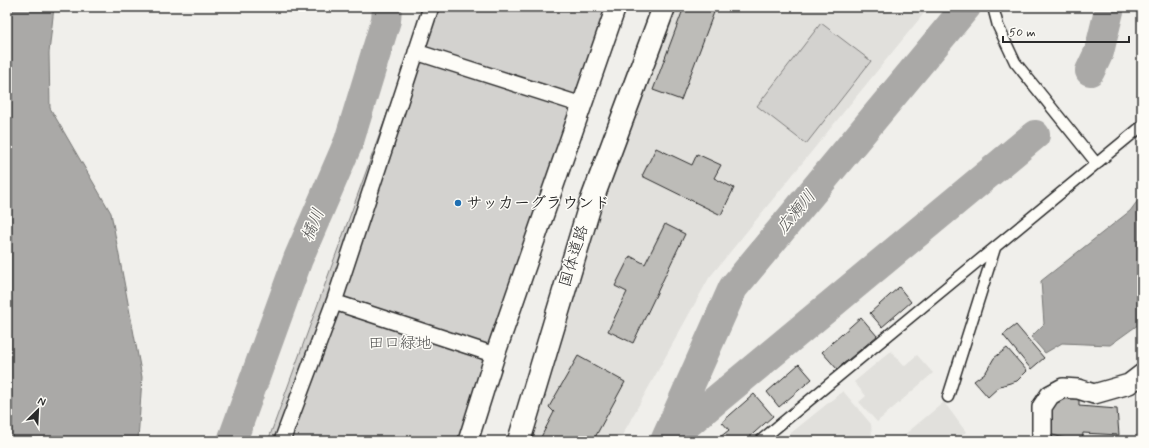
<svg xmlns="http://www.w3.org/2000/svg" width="1149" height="448" viewBox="0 0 1149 448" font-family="Mynerve,'Klee One',sans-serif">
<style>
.built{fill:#e1e0dc}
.green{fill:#d3d2cf;stroke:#7f7e7d}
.water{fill:#aaa9a7;stroke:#777775}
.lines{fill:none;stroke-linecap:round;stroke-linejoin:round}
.river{stroke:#aaa9a7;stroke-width:30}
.building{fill:#bdbcb8;stroke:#2b2b2b}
.service-casing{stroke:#2b2b2b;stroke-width:13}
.pedestrian-casing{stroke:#2b2b2b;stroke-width:18}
.minor-casing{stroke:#2b2b2b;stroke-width:22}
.tertiary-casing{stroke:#2b2b2b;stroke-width:25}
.service{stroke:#fdfcf7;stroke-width:10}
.pedestrian{stroke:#fdfcf7;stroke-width:15}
.minor{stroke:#fdfcf7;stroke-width:19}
.tertiary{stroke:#fdfcf7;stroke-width:22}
.poi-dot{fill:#1f6fb2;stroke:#fdfcf7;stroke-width:1.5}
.labels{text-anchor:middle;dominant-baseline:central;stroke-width:3;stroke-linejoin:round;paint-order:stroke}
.poi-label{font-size:16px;font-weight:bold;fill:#2b2b2b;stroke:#fdfcf7;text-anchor:start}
.street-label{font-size:16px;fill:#2b2b2b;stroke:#fdfcf7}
.park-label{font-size:16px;fill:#555554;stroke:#fdfcf7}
.water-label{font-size:17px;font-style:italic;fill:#575756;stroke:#fdfcf7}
</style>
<rect width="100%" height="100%" fill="#f0efeb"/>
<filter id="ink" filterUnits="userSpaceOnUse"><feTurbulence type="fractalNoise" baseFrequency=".025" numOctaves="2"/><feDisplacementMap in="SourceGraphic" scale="8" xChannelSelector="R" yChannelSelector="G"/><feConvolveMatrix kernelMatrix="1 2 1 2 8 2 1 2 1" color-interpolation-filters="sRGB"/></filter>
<g filter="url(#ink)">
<path class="built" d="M664,7H929L709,278L619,441H519Z
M891,351L904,366L917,355L933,373L877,422L859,402L866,396L854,382Z
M843,391L871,424L872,435L866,441H781Z
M944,402L966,432L954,441H897Z"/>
<path class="green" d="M426,7H607L462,441H268Z
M821,23L871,61L806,144L757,106Z"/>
<path class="water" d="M7,7H54L49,53L50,108L111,213L142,377L138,441H7Z
M1142,195V322L1110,345L1062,343L1045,353L1031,337L1044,324L1041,281L1130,211Z"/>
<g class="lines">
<path class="river" d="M1090,71L1099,52L1110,7
M669,439L1035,135
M232,441L298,259L349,141L386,20L387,7
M665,441L733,288L966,7"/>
</g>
<path class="building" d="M684,7H716L681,100L653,90Z
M656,148L692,165L697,154L721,165L714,178L734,188L721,215L642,176Z
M665,224L685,234L633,343L608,331L627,292L615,286L630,256L645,264Z
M899,287L911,302L882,327L870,313Z
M861,317L877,336L837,369L822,352Z
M1016,325L1044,358L1031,369L1003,335Z
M1007,348L1027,371L1017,381L1000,386L988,397L974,381L986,372L994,358Z
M578,356L625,382L593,441H539L554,412L549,407Z
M799,364L812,379L779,407L767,392Z
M754,394L773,416L745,441H715L729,430L722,422Z
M1060,396L1079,397V406L1117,409L1119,435L1083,433L1082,441H1074L1046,433L1048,408Z"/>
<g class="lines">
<g class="service-casing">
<path id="service" d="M993,7L998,26L1015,62L1097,164
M948,397L995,248
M760,441L1142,126"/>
</g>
<g class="pedestrian-casing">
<path id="pedestrian" d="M416,52L582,105
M334,302L495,355
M282,441L334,302L431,7"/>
</g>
<g class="minor-casing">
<path id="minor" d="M468,441L495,355L616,7
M1042,441V407L1050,395L1063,388L1078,389L1094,394L1129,384L1142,374"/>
</g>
<g class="tertiary-casing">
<path id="tertiary" d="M519,441L590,205L664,7"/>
</g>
<use href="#service" class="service"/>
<use href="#pedestrian" class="pedestrian"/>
<use href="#minor" class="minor"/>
<use href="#tertiary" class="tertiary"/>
</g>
</g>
<circle class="poi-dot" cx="458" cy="203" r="4"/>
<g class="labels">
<g class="poi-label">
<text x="466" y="203">サッカーグラウンド</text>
</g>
<g class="street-label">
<text transform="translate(574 256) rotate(-73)">国体道路</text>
</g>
<g class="park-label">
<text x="400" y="343">田口緑地</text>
</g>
<g class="water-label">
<text transform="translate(796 212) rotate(-50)">広瀬川</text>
<text transform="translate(313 225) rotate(-67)">橘川</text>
</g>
</g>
<rect width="1149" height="448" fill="none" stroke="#fdfcf7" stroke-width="24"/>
<rect x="12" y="12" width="1125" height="424" fill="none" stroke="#2b2b2b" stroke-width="1.5" filter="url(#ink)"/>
<g transform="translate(38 410) rotate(24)" stroke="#fdfcf7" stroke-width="3" paint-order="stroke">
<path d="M0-3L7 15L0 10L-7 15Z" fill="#2b2b2b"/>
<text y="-6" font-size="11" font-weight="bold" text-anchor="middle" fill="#2b2b2b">N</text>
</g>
<path d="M1003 36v6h126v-6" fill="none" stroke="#2b2b2b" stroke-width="2"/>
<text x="1009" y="36" font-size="12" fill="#2b2b2b" stroke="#fdfcf7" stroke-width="3" paint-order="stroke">50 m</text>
</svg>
